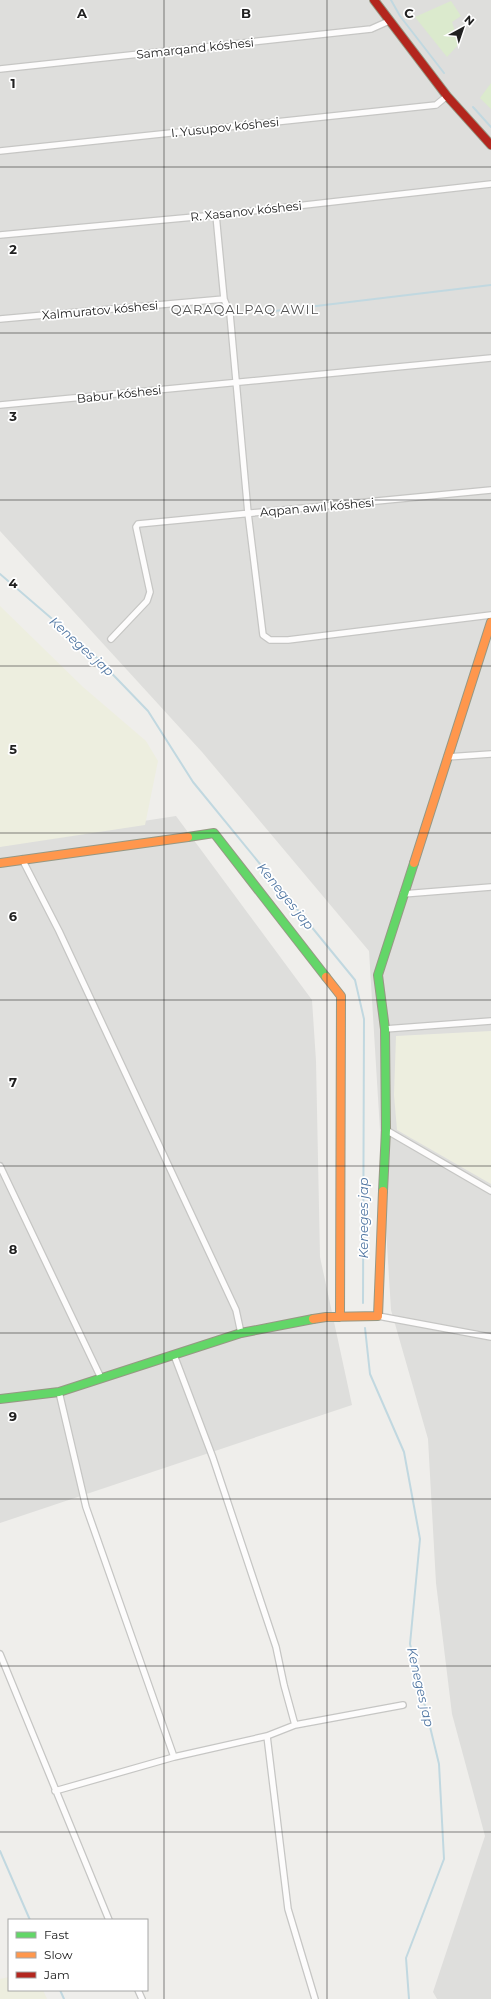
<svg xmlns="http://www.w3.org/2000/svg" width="491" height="1999" viewBox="0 0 491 1999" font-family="Montserrat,sans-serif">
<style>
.residential{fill:#dededc}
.farmland{fill:#edeedf}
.grass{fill:#dbeacd}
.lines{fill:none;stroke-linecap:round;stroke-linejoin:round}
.stream{stroke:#c1d8e0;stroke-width:2}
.street-casing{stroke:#c6c6c4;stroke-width:8}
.fast-casing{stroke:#969884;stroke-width:10}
.slow-casing{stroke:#969884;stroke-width:10}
.jam-casing{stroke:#969884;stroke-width:10}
.street{stroke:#fdfcfc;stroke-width:5.5}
.fast{stroke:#63d668;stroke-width:8}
.slow{stroke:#ff974d;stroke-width:8}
.jam{stroke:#b3261e;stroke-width:8}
.grid{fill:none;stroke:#212121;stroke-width:1;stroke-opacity:0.55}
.labels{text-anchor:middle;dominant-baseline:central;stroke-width:3.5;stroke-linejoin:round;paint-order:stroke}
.street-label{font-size:12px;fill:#212121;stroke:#fff}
.neighbourhood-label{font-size:13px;letter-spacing:1px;fill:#545454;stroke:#fff}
.water-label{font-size:13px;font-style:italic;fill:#5177a3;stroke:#fff}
.grid-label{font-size:13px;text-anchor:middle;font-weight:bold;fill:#212121;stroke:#fff;stroke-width:3.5;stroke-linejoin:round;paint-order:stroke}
</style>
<rect width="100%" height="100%" fill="#efeeeb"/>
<path class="residential" d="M0,0H491V1999H437L433,1992L485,1836L452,1714L436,1583L428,1439L391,1310L369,951L202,752L0,531Z
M176,816L312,1000L316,1061L320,1257L352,1405L0,1523V843Z"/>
<path class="farmland" d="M0,606L83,687L146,741L158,761L145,825L0,847Z
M491,1031V1184L397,1130L394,1095L396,1036Z
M9,1977V1990H43L47,1999H0V1979Z"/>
<path class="grass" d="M451,1L461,16L452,22L459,44L447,57L415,17Z
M491,83V109L480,98Z"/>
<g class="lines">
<path class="stream" d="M391,0L400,16L444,73
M473,107L491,127
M258,313L491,285
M0,574L94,655L148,711L193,782L355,980L364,1019L363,1303
M365,1328L370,1374L404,1452L420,1539L410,1644L439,1764L444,1859L406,1958L409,1999
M0,1851L30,1920
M60,1990L64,1999"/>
<g class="street-casing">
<path id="street" d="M0,69L371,29L389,21
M0,151L436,105L447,96
M216,215L224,299L230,314L248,513L263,635L270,640H288L491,615
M0,235L216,215L491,184
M0,319L224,299
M0,405L491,358
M111,639L147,601L150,592L136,527L138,524L491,490
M447,757L491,754
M22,859L59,931L236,1310L241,1333
M403,894L491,887
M385,1029L491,1021
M386,1130L491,1191
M0,1166L101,1378
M378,1316L491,1337
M174,1355L213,1458L276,1647L284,1685L295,1725L403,1705
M59,1392L86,1507L174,1757
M0,1654L109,1920
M267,1736L288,1909L315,1999
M55,1791L174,1757L267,1736L295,1725
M138,1990L142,1999"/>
</g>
<g class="fast-casing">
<path id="fast" d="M188,837L214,833L326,977
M383,1191L386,1130L385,1029L378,975L414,863
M0,1399L59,1392L241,1333L313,1319"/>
</g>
<g class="slow-casing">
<path id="slow" d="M0,863L188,837
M414,863L491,622
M326,977L341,996L340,1317
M313,1319L326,1317L378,1316L383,1191"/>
</g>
<g class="jam-casing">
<path id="jam" d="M374,0L447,96L491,145"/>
</g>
<use href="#street" class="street"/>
<use href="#fast" class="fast"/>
<use href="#slow" class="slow"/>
<use href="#jam" class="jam"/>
</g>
<path class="grid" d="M164,0V1999M327,0V1999M0,167H491M0,333H491M0,500H491M0,666H491M0,833H491M0,1000H491M0,1166H491M0,1333H491M0,1499H491M0,1666H491M0,1832H491"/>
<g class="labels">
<g class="street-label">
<text transform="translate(195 48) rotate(-6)">Samarqand kóshesi</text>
<text transform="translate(225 127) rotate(-6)">I. Yusupov kóshesi</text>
<text transform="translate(246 211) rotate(-6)">R. Xasanov kóshesi</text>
<text transform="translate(100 310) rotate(-5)">Xalmuratov kóshesi</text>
<text transform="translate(119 394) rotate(-6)">Babur kóshesi</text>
<text transform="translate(317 507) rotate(-5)">Aqpan awıl kóshesi</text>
</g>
<g class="neighbourhood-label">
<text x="245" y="309">QARAQALPAQ AWIL</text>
</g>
<g class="water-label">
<text transform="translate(82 646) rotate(42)">Keneges jap</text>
<text transform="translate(286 896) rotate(51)">Keneges jap</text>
<text transform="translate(363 1218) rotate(-90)">Keneges jap</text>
<text transform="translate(421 1687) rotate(77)">Keneges jap</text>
</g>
</g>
<g class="grid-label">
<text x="82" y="18">A</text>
<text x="246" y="18">B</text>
<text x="409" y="18">C</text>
<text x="13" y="88">1</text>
<text x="13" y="254">2</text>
<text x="13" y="421">3</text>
<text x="13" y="588">4</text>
<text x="13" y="754">5</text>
<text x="13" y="921">6</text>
<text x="13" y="1087">7</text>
<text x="13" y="1254">8</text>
<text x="13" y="1421">9</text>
</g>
<rect x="8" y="1919" width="140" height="72" fill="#ffffff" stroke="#a6a6a6"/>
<rect x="16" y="1932" width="20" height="6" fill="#63d668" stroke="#a6a6a6"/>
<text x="44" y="1939" font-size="12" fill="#212121">Fast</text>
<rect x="16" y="1952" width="20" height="6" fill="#ff974d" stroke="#a6a6a6"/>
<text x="44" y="1959" font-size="12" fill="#212121">Slow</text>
<rect x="16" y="1972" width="20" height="6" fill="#b3261e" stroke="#a6a6a6"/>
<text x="44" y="1979" font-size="12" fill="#212121">Jam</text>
<g transform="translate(463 28) rotate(40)" stroke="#ffffff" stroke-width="3" paint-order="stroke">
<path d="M0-3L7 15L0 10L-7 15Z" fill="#212121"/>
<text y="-6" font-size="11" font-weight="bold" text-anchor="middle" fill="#212121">N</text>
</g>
</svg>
